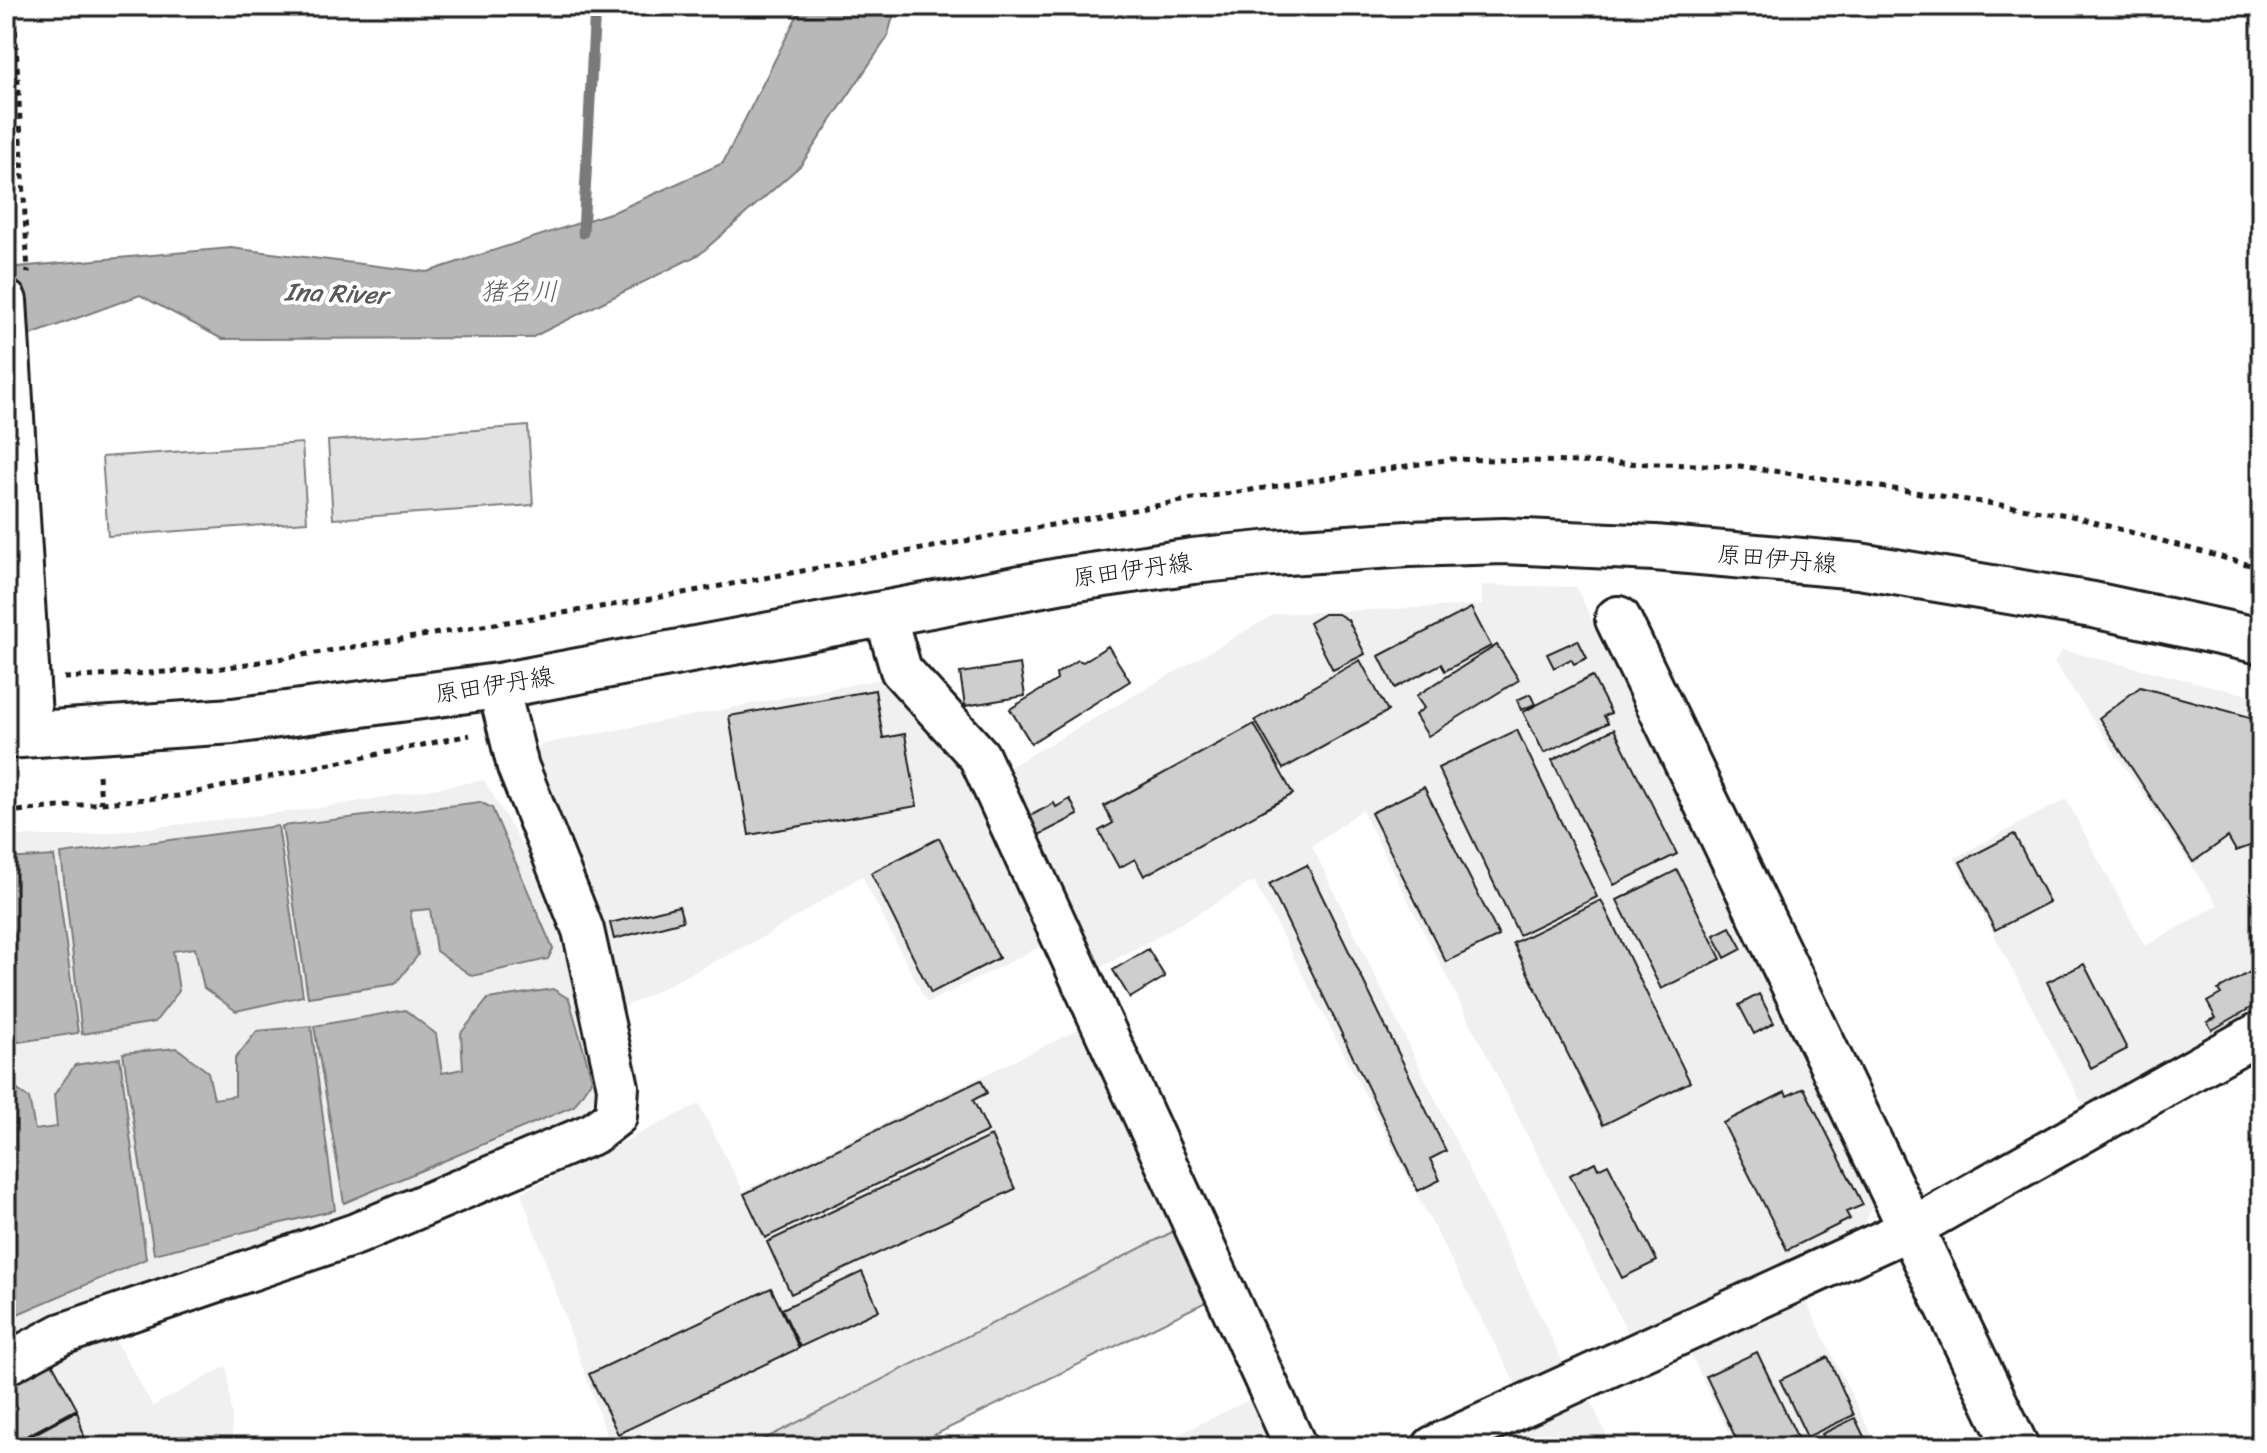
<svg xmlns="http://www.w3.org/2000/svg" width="2267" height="1453" viewBox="0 0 2267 1453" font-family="Sriracha,'Klee One',sans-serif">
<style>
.built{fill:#f0f0f0}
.green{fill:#e2e2e2;stroke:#7f7f7f;stroke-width:2}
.water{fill:#b8b8b8;stroke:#7a7a7a;stroke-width:2}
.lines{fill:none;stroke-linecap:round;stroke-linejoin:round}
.stream{stroke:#7a7a7a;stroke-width:11}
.building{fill:#cecece;stroke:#1c1c1c;stroke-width:2}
.street-casing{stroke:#1c1c1c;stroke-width:46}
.secondary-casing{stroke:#1c1c1c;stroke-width:50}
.path{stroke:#1c1c1c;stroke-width:5;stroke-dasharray:6 6;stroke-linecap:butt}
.street{stroke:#fff;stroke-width:40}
.secondary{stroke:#fff;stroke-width:44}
.labels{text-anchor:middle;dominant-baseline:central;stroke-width:8;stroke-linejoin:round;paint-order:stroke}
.street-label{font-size:24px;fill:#1c1c1c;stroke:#fff}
.water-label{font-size:26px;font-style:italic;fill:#5a5a5a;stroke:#fff}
</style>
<rect width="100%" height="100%" fill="#fff"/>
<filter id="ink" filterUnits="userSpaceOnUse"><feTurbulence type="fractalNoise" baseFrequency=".0125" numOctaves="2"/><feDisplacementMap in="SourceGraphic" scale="16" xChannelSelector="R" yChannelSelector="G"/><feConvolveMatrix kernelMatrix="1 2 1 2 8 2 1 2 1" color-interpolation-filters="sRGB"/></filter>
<g filter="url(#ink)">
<path class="built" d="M1482,585L1576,587L1875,1203L1862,1228L1630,1337L1362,810L1312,846L1566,1368L1518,1389L1254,881L1155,938L1092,972L1003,771L1275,614L1482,605Z
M2063,650L2261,698V1013L2087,1113L1954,858L2066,799L2145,946L2218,905L2054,662Z
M882,679L946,731L1050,942L927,1003L862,876L765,936L611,1014L588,876L535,752L543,744Z
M484,780L527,853L563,934L601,1083L584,1120L334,1227L75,1309L6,1345V836H79L320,808Z
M1088,1025L1183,1225L747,1447H611L521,1193L699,1104L743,1191Z
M1805,1299L1877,1447H1736L1690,1353Z
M108,1327L153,1406L227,1366L232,1417V1447H6V1374Z
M1259,1395L1282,1447H1153Z
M1590,1399L1612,1447H1484Z"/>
<path class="green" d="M528,426L533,505L333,519L328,441Z
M302,443L307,522L108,536L102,457Z
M1184,1226L1214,1298L910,1447H749Z"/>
<path class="water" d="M802,6H896L887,38L801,165L700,254L531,338L222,339L140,295L6,344V268L231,248L427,272L616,211L723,163Z
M480,802L492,808L553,949L548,959L472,976L436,951L430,909L410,911L418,955L395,984L308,997L282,826Z
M278,826L303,996L236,1011L204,988L195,948L173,951L179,991L155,1022L82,1034L61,854Z
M54,856L78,1033L19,1042L6,1034V859Z
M553,989L569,999L592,1079L574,1106L344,1203L314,1026L405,1010L436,1034L442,1073L463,1069L461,1033L488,999Z
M311,1026L335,1210L154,1254L123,1053L177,1048L208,1072L214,1099L235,1096V1059L257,1031Z
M120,1058L146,1259L6,1319V1082L29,1098L35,1130L57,1127L54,1095L75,1065Z"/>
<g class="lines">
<path class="stream" d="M583,233L595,6"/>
</g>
<path class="building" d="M1471,608L1491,646L1445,671L1441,664L1395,688L1379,656Z
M1324,614H1338L1348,620L1365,654L1333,670L1309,623Z
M1578,640L1587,658L1574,664L1571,659L1554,668L1547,654Z
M1497,645L1519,680L1428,736L1415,715L1424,708L1416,696Z
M1108,646L1130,681L1031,743L1010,709L1057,680L1056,674L1078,660L1083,662Z
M1360,660L1388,711L1283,769L1255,720Z
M1020,664L1025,696L965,706L960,673Z
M1592,676L1611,713L1604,716L1608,723L1544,753L1523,712Z
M2140,687L2261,720V842L2236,851L2228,837L2193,862L2099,718Z
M875,690L883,738L905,734L917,806L749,835L729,716Z
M1530,694L1535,704L1521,710L1517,700Z
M1254,724L1293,794L1144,876L1135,859L1119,868L1099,831L1113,823L1104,806Z
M1614,729L1677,854L1614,885L1552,760Z
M1517,730L1597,897L1519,935L1438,768Z
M1424,787L1499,936L1446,962L1371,813Z
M1070,799L1078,815L1039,835L1030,816L1054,803L1056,807Z
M2014,834L2049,902L1995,930L1960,862Z
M939,838L999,958L931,993L871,873Z
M1307,865L1446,1151L1430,1159L1440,1180L1418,1191L1269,884Z
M1677,870L1721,959L1661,989L1617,900Z
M1601,900L1690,1082L1603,1125L1513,943Z
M679,906L683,921L614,939L610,923Z
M1730,927L1742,949L1725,958L1714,935Z
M1148,949L1165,977L1130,998L1113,970Z
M2084,964L2127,1049L2091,1068L2047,982Z
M2252,971L2261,985V1002L2212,1030L2207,1022L2216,1018L2207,1002L2221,994L2218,990Z
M1759,994L1774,1023L1754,1034L1739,1005Z
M981,1080L987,1093L973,1100L988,1131L765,1238L744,1194Z
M1804,1088L1863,1205L1846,1212L1850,1219L1787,1250L1723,1123L1785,1092L1787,1096Z
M991,1136L1015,1189L791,1294L767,1242Z
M1595,1162L1598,1169L1608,1164L1657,1261L1622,1278L1570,1175Z
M862,1272L879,1310L800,1347L782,1309Z
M771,1288L799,1348L618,1434L589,1374Z
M1757,1352L1802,1447H1740L1706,1376Z
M1828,1357L1854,1415L1807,1437L1780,1380Z
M52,1363L77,1409L6,1447V1388Z
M77,1411L87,1447H10Z
M1855,1418L1869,1447H1812L1826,1441L1822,1434Z"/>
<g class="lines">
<g class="street-casing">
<path id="street" d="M6,301L32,734
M885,615L901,670L979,756L1296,1447
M6,1364L62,1334L356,1234L594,1133L616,1116L618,1087L583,930L518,767L498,686
M1433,1447L1912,1228L2261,1032"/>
</g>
<g class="secondary-casing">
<path id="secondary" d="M1618,619L2016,1447
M6,736L233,721L498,686L1064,580L1193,561L1272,553L1408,544L1504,541L1655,548L1859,566L2093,605L2261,641"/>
</g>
<path class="path" d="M14,6L28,273
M64,678L216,669L650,599L1193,499L1452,459L1740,466L2068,515L2261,568
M99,775L101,803
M6,812L178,796L470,735"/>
<use href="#street" class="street"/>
<use href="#secondary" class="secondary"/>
</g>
</g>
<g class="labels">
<g class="street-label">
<text transform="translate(1777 559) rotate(5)">原田伊丹線</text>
<text transform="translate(1132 570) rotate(-8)">原田伊丹線</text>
<text transform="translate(494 685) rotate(-9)">原田伊丹線</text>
</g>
<g class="water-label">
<text x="519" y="291">猪名川</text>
<text transform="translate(336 293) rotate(2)">Ina River</text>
</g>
</g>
<rect width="2267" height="1453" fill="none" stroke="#fff" stroke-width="32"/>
<rect x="16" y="16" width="2235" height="1421" fill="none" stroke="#1c1c1c" stroke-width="3" filter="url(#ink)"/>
</svg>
